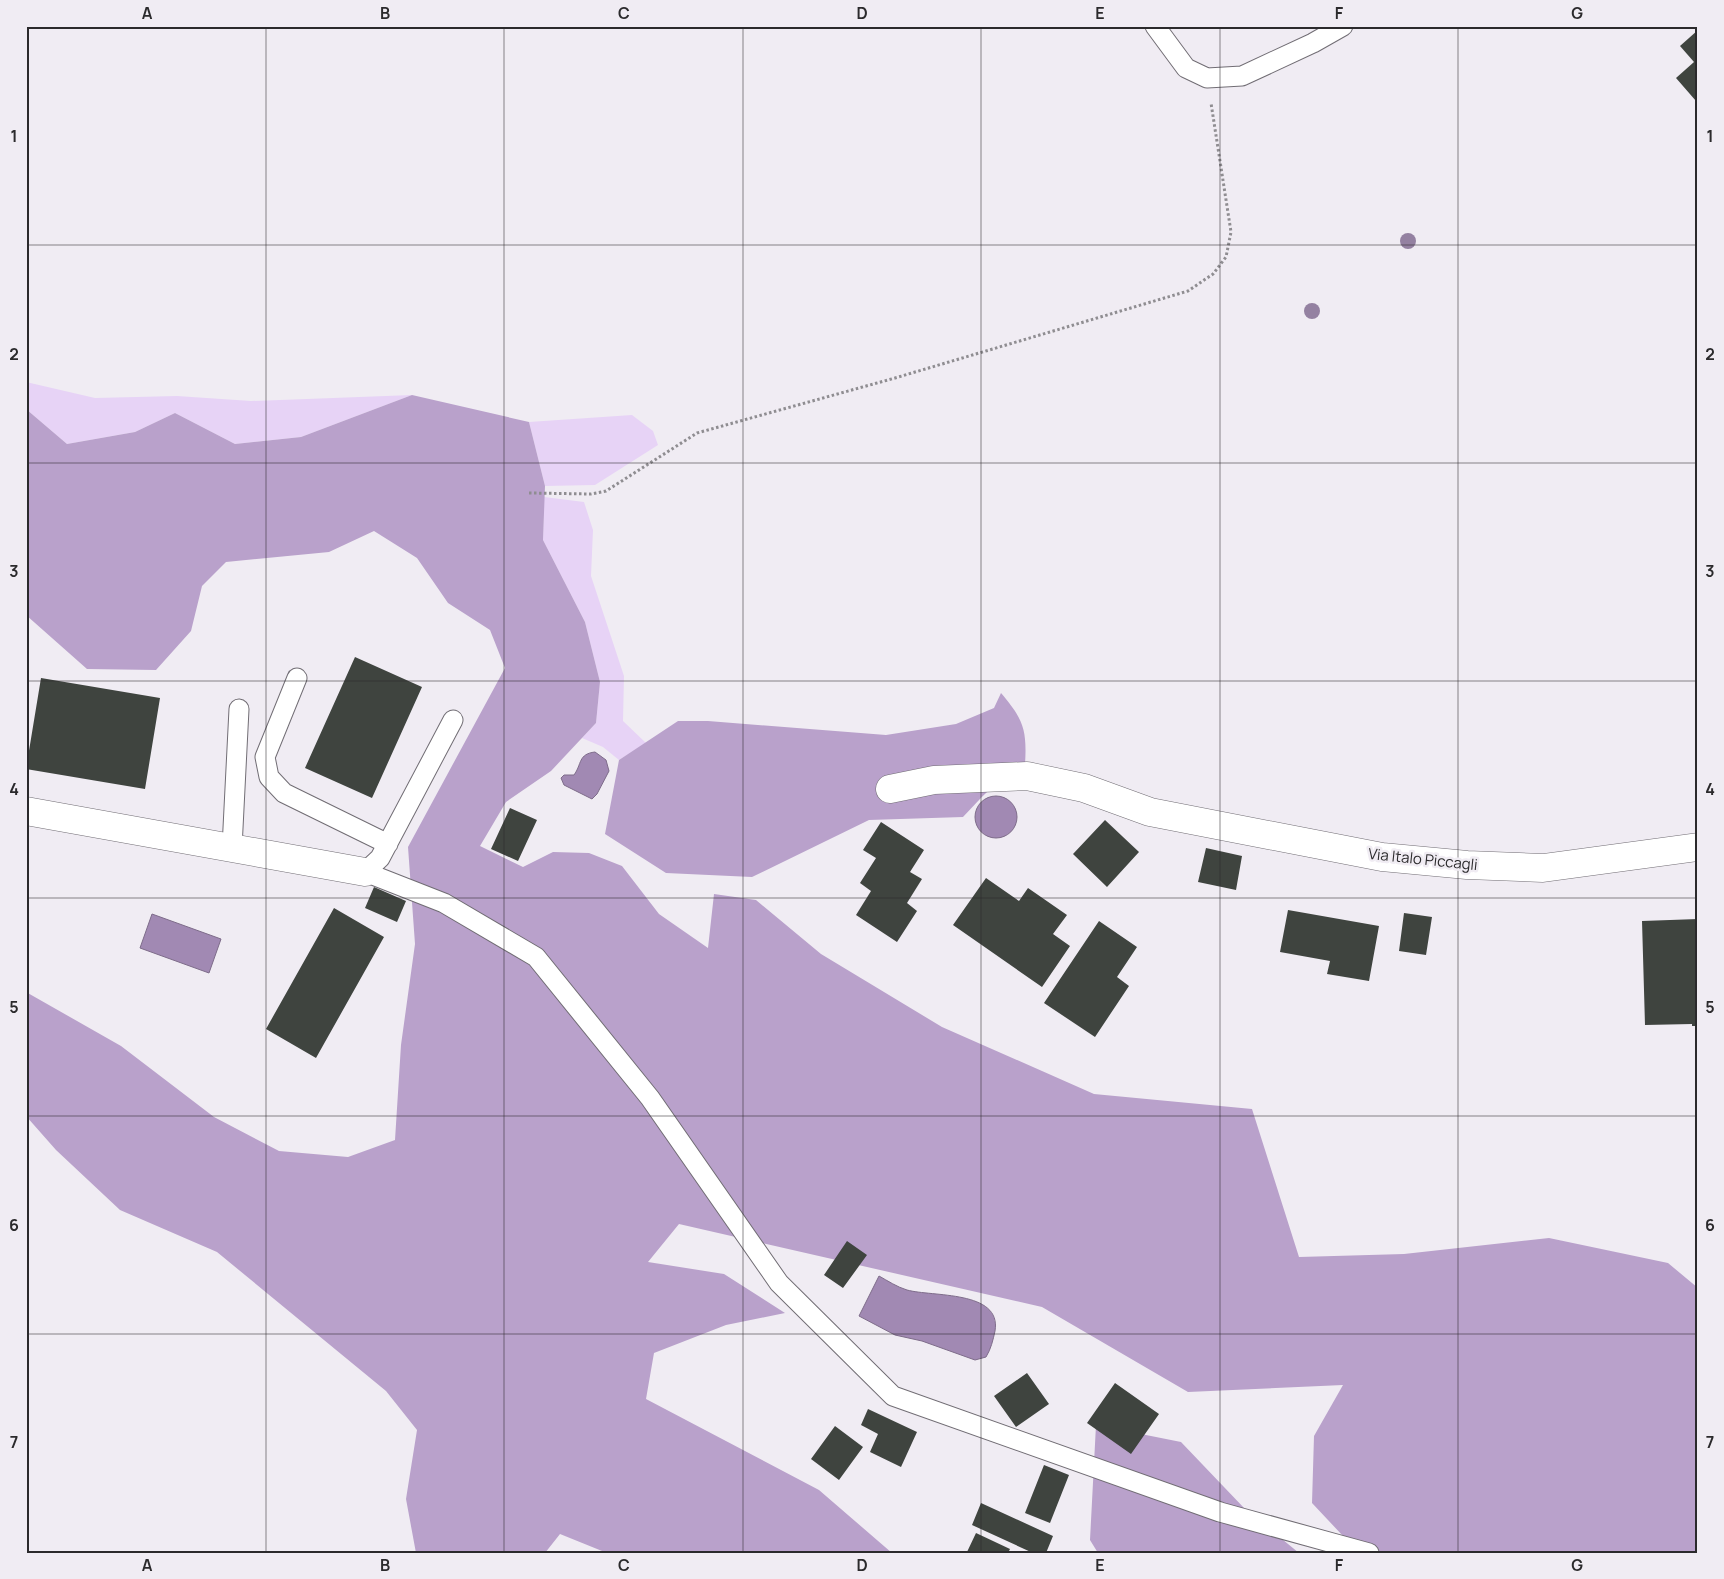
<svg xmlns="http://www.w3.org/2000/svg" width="1724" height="1579" viewBox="0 0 1724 1579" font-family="Manrope,sans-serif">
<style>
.green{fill:#e7d3f6}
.forest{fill:#b9a1cb}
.water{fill:#a189b3;stroke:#7e6c8a}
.building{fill:#3f443f}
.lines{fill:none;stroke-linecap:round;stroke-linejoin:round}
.service-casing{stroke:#716d74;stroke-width:21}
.minor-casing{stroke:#716d74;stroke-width:29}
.path{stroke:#8f8d91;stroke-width:3;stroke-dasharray:2.5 2.5;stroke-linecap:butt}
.service{stroke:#fff;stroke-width:19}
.minor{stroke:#fff;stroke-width:28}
.tree{fill:#9481a1}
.grid{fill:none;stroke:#2b2a2c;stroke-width:1;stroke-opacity:0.55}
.labels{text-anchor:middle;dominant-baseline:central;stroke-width:5;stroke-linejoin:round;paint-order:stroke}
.street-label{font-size:15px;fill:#2b2a2c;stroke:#f0ecf3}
.neatline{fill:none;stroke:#2b2a2c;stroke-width:2}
.grid-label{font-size:16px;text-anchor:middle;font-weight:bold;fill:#2b2a2c}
</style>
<rect width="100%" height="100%" fill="#f0ecf3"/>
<path class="green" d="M26,382L95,398L177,396L251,401L412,395L301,437L235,444L175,413L135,432L67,444L26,409Z
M632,415L653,431L658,445L595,485L545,486L529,422Z
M544,497L584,502L593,530L591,576L624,676L623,721L646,743L619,760L603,747L582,738L596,723L600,682L585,622L543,540Z"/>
<path class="forest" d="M412,395L529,422L545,486L543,540L585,622L600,682L596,723L551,771L506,802L480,846L523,867L553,852L589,853L622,866L659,914L708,948L714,894L756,900L821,954L942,1027L1094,1094L1252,1109L1299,1257L1404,1254L1549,1238L1668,1263L1698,1288V1553H1359L1312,1503L1314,1436L1343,1385L1188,1392L1042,1307L679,1224L648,1262L724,1274L785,1313L726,1325L654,1353L646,1399L819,1490L892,1553H607L560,1534L545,1553H416L406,1499L417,1430L386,1391L217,1252L120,1210L56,1150L26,1116V992L121,1046L214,1117L279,1151L348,1157L395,1140L401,1045L415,944L408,847L505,668L490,630L448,603L417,558L374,531L329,552L226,562L202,586L191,631L156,670L87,669L26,615V409L67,444L135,432L175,413L235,444L301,437Z
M1001,693C1024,720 1027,730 1025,765C999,777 982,797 963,817L869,820L752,877L666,873L605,834L619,760L678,721H708L886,735L956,724L994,708Z
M1096,1425L1181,1442L1245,1509L1299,1553H1098L1090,1540Z"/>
<path class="water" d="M595,752L606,760L609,771L597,794L592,799L564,785L561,778L564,775H574C582,764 578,754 595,752Z
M975 817a21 21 0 1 1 42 0a21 21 0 1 1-42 0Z
M152,914L221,939L209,973L140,948Z
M879,1276C888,1281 897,1287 907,1290C932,1297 1002,1290 995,1331C993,1340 991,1349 986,1357L975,1360L922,1341L895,1335L859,1316Z"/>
<path class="building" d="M1698,30V99L1696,101L1676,78L1694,62L1680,46Z
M355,657L422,687L372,798L305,768Z
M41,678L160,698L145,789L26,769Z
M510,808L537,820L518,861L491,849Z
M1105,820L1139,852L1107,887L1073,854Z
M881,822L924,850L910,872L922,879L907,903L917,911L897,942L856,915L871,891L860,883L876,858L863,850Z
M1206,848L1242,856L1236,890L1198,882Z
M986,878L1019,901L1028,888L1067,915L1053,934L1070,946L1042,987L953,925Z
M374,887L406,901L397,922L365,908Z
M334,908L384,937L316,1058L266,1029Z
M1288,910L1379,926L1369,981L1327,974L1330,961L1280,952Z
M1404,913L1432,917L1426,955L1399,951Z
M1698,919V1026H1692V1024L1645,1025L1642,921Z
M1099,921L1137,947L1117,977L1129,986L1095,1037L1044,1003Z
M847,1241L867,1255L843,1288L824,1275Z
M1027,1373L1049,1404L1016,1427L994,1396Z
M1115,1383L1159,1414L1131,1454L1087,1423Z
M868,1409L917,1432L901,1467L870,1452L878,1434L861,1425Z
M835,1426L863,1447L839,1480L811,1459Z
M1044,1465L1069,1475L1050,1523L1025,1513Z
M981,1503L1053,1536L1046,1553H1033L972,1525Z
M976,1533L1010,1549L1008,1553L967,1552Z"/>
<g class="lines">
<g class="service-casing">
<path id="service" d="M1155,26L1186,68L1207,78L1242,76L1313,43L1343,26
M297,678L265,757L269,777L284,793L388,844
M453,720L380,858L365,872L444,903L536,957L650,1098L779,1283L893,1396L1220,1512L1369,1553
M232,848L239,709"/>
</g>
<g class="minor-casing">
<path id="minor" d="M890,789L934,780L1027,776L1084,788L1150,812L1382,857L1467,865L1543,868L1698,847
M26,811L365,872"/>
</g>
<path class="path" d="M529,493L591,494L606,491L697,433L895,378L1188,291L1213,274L1226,257L1231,232L1211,103"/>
<use href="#service" class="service"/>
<use href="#minor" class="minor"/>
</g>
<g class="tree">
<circle cx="1408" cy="241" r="8"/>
<circle cx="1312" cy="311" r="8"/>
</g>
<path class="grid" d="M266,26V1553M504,26V1553M743,26V1553M981,26V1553M1220,26V1553M1458,26V1553M26,245H1698M26,463H1698M26,681H1698M26,898H1698M26,1116H1698M26,1334H1698"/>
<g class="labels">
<g class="street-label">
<text transform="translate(1423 859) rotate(6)">Via Italo Piccagli</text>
</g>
</g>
<rect width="1724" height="1579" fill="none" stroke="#f0ecf3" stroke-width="55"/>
<rect x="28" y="28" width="1668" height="1524" class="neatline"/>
<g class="grid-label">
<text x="147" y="19">A</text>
<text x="385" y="19">B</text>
<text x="624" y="19">C</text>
<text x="862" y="19">D</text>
<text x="1100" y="19">E</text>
<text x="1339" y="19">F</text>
<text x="1577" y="19">G</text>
<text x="14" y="142">1</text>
<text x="1710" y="142">1</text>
<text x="14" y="360">2</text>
<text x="1710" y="360">2</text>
<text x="14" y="577">3</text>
<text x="1710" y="577">3</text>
<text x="14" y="795">4</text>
<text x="1710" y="795">4</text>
<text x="14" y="1013">5</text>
<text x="1710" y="1013">5</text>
<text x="14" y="1231">6</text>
<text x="1710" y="1231">6</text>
<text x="14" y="1448">7</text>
<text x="1710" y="1448">7</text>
<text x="147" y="1571">A</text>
<text x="385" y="1571">B</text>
<text x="624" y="1571">C</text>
<text x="862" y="1571">D</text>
<text x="1100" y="1571">E</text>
<text x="1339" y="1571">F</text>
<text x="1577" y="1571">G</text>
</g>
</svg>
